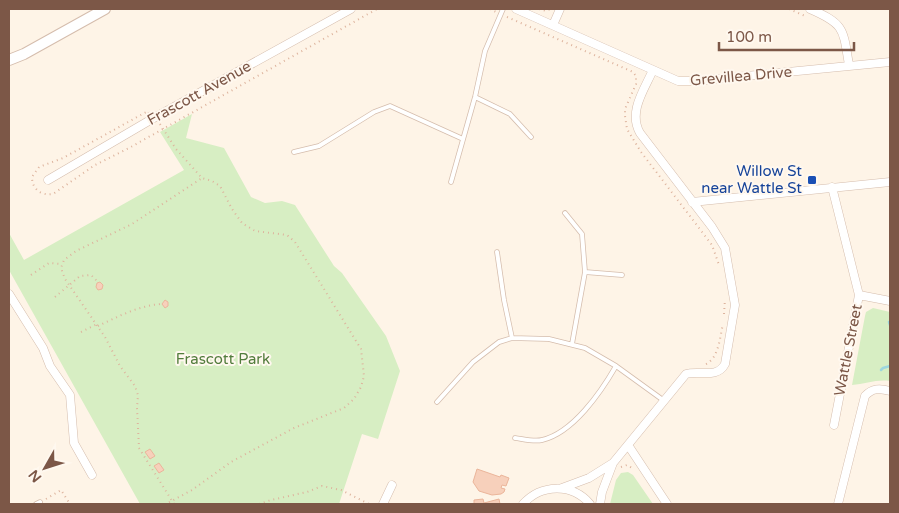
<svg xmlns="http://www.w3.org/2000/svg" width="899" height="513" viewBox="0 0 899 513" font-family="'Varela Round',sans-serif">
<style>
.green{fill:#d7eec3}
.lines{fill:none;stroke-linecap:round;stroke-linejoin:round}
.stream{stroke:#9dd7de;stroke-width:2.5}
.building{fill:#f7d0bb;stroke:#ebb59a}
.service-casing{stroke:#d5bdad;stroke-width:5.5}
.minor-casing{stroke:#d5bdad;stroke-width:9}
.tertiary-casing{stroke:#d5bdad;stroke-width:12}
.path{stroke:#ddb39d;stroke-width:2;stroke-dasharray:1 4;stroke-linecap:butt}
.service{stroke:#fff;stroke-width:4}
.minor{stroke:#fff;stroke-width:8}
.tertiary{stroke:#fff;stroke-width:10}
.transit-dot{fill:#1a4fb4;stroke:#fff8ef;stroke-width:2}
.labels{text-anchor:middle;dominant-baseline:central;stroke-width:4;stroke-linejoin:round;paint-order:stroke}
.street-label{font-size:15px;fill:#7c5747;stroke:#fff8ef}
.transit-label{font-size:15px;fill:#164399;stroke:#fff8ef;text-anchor:end}
.park-label{font-size:15px;fill:#527c3c;stroke:#fff8ef}
</style>
<rect width="100%" height="100%" fill="#fef4e7"/>
<path class="green" d="M192,114L186,138L224,148L251,197L265,203L282,201L295,205L334,266L342,273L386,336L400,371L378,439L362,434L339,504H140L9,270V233L24,260L184,170L160,132Z
M873,308L890,312V381C877,379 865,384 852,385L865,316L866,312Z
M628,472L633,475L653,504H610L616,480L621,473Z"/>
<g class="lines">
<path class="stream" d="M889,322L890,325
M881,370L883,368L890,366"/>
</g>
<path class="building" d="M100,282L103,285L102,289L98,290L96,287L97,283Z
M165,300L168,302V306L165,308L162,304Z
M150,449L155,456L150,459L145,452Z
M159,463L164,470L159,473L154,466Z
M477,469L500,477L501,475L509,478L506,486L502,485L501,488L505,489L504,492L501,494L492,495L479,491L473,482Z
M483,499L484,503L499,499L500,504H474V500Z"/>
<g class="lines">
<g class="service-casing">
<path id="service" d="M475,97L510,114L531,137
M294,152L319,146L374,112L390,106L463,139
M451,182L475,97L485,51L503,9
M565,213L582,234L585,272L572,344
M497,252L504,300L512,338
M585,272L622,275
M437,402L473,362L499,342L512,338L549,339L585,348L616,366L663,400
M515,438C523,439 534,442 542,440C573,433 601,392 616,366
M36,504L40,502"/>
</g>
<g class="minor-casing">
<path id="minor" d="M516,9L678,81H695L890,62
M810,9C845,24 843,29 849,65
M553,25L560,9
M48,180L152,119L351,9
M832,187L859,295L834,425
M692,202L890,182
M9,294L43,348L50,366L70,395L74,443L92,475
M859,295L890,301
M628,445L667,504
M562,488L589,478L613,463L686,374C699,370 717,379 725,364L735,305L725,248L712,227L640,133C628,112 644,90 653,70
M383,504L392,485
M523,504C541,484 572,483 590,504
M600,504L602,492L613,463
M838,504L865,396C872,388 880,388 890,391"/>
</g>
<g class="tertiary-casing">
<path id="tertiary" d="M9,60L24,54L105,9"/>
</g>
<path class="path" d="M490,9L496,12
M539,9L546,11L550,9
M789,9L805,16
M507,17L633,72L636,76V84L625,109V116L627,129L641,152L712,245L719,265
M149,113L148,111L63,158L39,167L32,177C32,189 41,196 53,194L95,165L129,148L377,9
M160,124L176,149L202,178L212,181L220,186L232,209L242,223L255,231L287,235L295,242L361,349L364,376L361,387L354,399L344,408L294,428L231,462L192,490L166,504
M31,275L49,263L62,264
M55,297L80,276L91,275L98,282
M724,314L725,299
M98,326C117,317 140,305 162,304
M81,332L97,324
M706,364C719,358 720,336 723,324
M621,467L627,465L632,468
M46,499L61,490L70,504
M174,504L139,448L137,408L138,395L135,386L120,366L105,337L65,279L61,268L64,260L76,251L132,224L202,178
M259,504L271,500L307,492L322,486L341,490L369,504"/>
<use href="#service" class="service"/>
<use href="#minor" class="minor"/>
<use href="#tertiary" class="tertiary"/>
</g>
<rect class="transit-dot" x="807" y="175" width="10" height="10" rx="2.5"/>
<g class="labels">
<g class="street-label">
<text transform="translate(741 76) rotate(-5)">Grevillea Drive</text>
<text transform="translate(199 93) rotate(-29)">Frascott Avenue</text>
<text transform="translate(848 350) rotate(-79)">Wattle Street</text>
</g>
<g class="transit-label">
<text x="802" y="171">Willow St<tspan x="802" dy="17">near Wattle St</tspan></text>
</g>
<g class="park-label">
<text x="223" y="359">Frascott Park</text>
</g>
</g>
<rect width="899" height="513" fill="none" stroke="#7c5747" stroke-width="20"/>
<g transform="translate(45 468) rotate(231)" stroke="#fff8ef" stroke-width="4" paint-order="stroke">
<path d="M0-4L9 19L0 12L-9 19Z" fill="#7c5747"/>
<text y="-8" font-size="14" font-weight="bold" text-anchor="middle" fill="#7c5747">N</text>
</g>
<path d="M719 42v8h135v-8" fill="none" stroke="#7c5747" stroke-width="2.5"/>
<text x="726" y="42" font-size="15" fill="#7c5747" stroke="#fff8ef" stroke-width="4" paint-order="stroke">100 m</text>
</svg>
